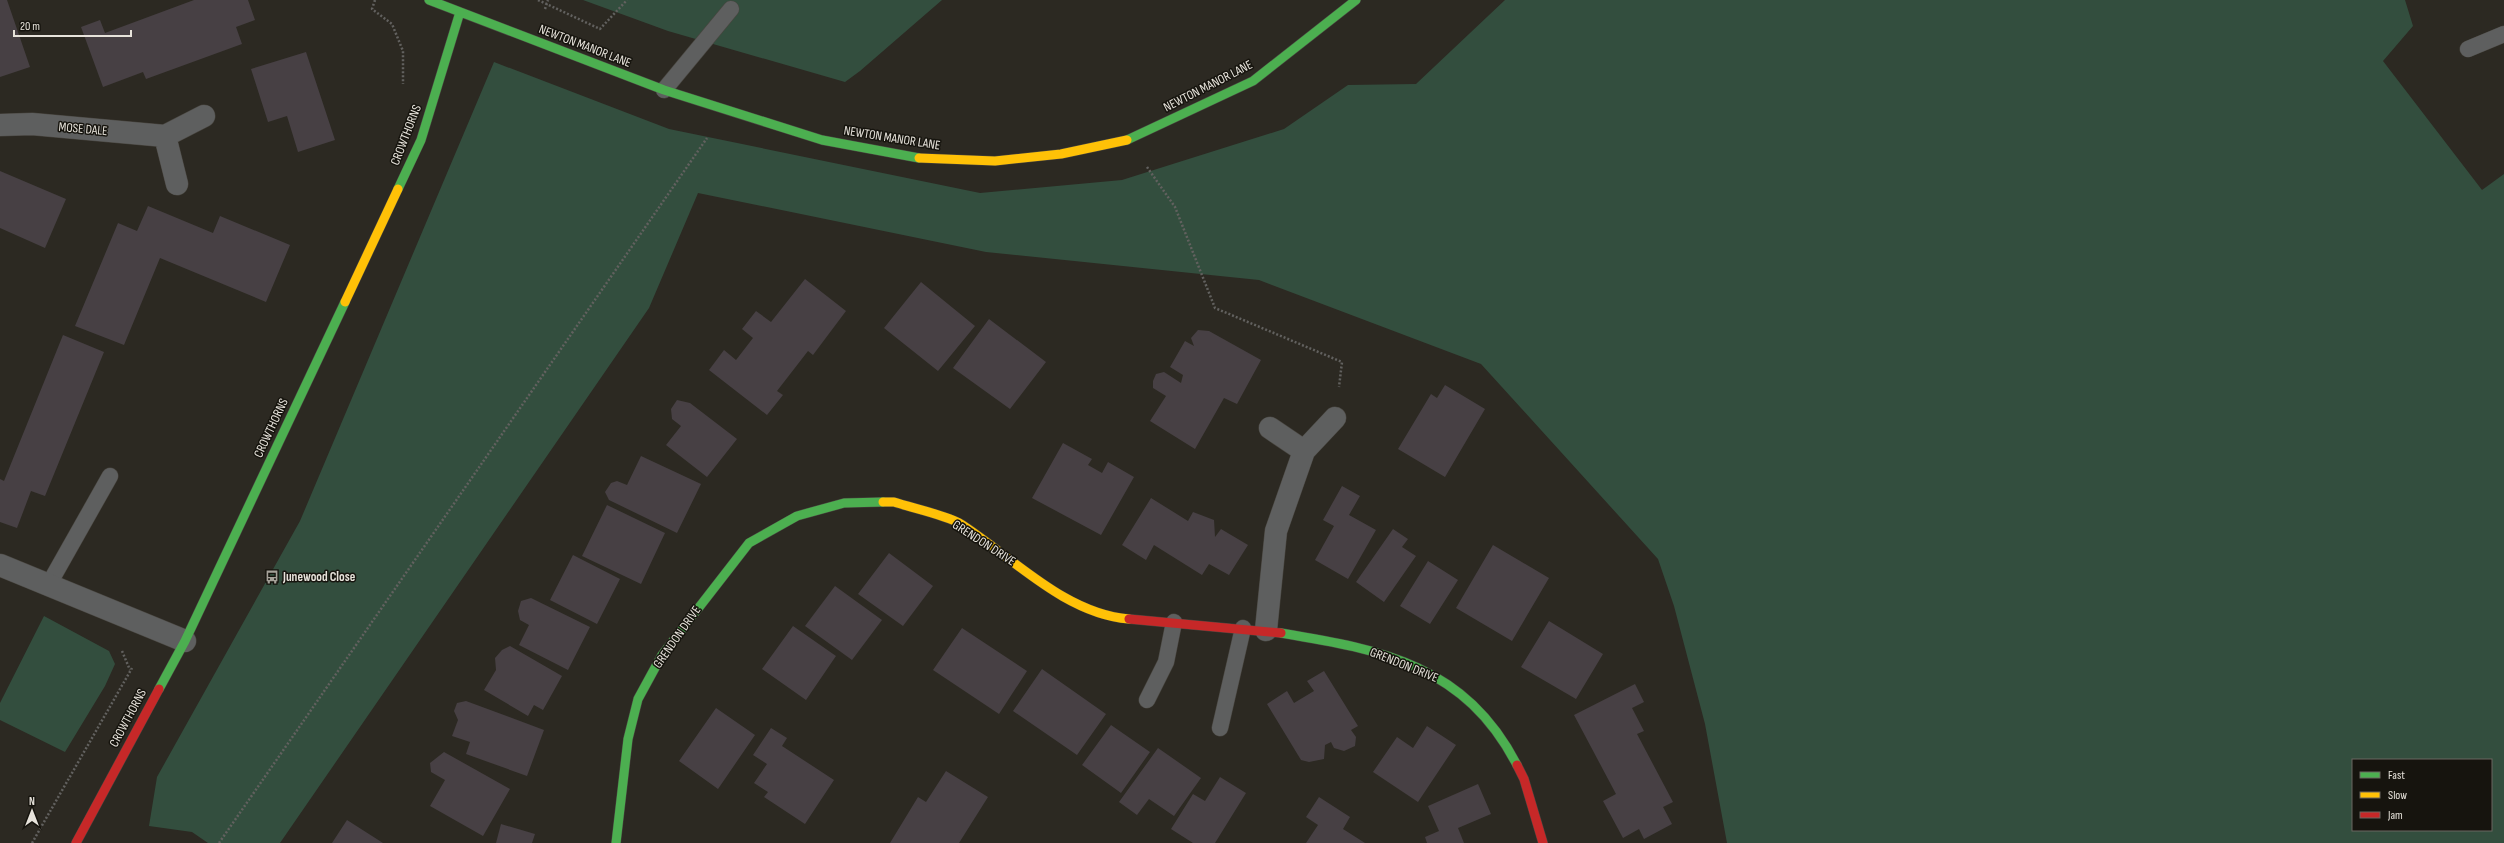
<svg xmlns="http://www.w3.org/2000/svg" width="2504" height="843" viewBox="0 0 2504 843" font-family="'Sofia Sans Condensed',sans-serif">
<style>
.green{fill:#334e3e;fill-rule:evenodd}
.building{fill:#474044}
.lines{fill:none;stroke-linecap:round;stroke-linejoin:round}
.lane-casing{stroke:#494640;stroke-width:17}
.street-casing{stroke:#494640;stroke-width:23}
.fast-casing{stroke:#494640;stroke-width:10}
.slow-casing{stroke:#494640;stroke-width:10}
.jam-casing{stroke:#494640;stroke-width:10}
.path{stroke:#62615f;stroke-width:2.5;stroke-dasharray:2 2;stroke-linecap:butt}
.lane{stroke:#5e5f5f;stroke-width:16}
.street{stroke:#5e5f5f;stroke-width:22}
.fast{stroke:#4caf50;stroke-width:9}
.slow{stroke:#ffc107;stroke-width:9}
.jam{stroke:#c62828;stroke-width:9}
.labels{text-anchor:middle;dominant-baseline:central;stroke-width:3;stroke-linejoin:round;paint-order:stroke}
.street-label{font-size:13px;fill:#e7e3db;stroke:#16140e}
.poi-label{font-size:13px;font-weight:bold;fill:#e7e3db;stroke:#16140e;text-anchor:start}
</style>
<rect width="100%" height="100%" fill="#2c2922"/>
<path class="green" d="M583,0H942L860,71L845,82L668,31Z
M1505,0H2405L2413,26L2383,61L2482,190L2504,174V843H1727L1705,724L1674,606L1658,559L1481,364L1259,280L986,252L698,193L649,308L280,843H208L192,832L149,826L157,777L300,521L494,62L669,129L980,193L1122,180L1284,129L1348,85L1416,84ZM2353,760H2491V830H2353Z
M44,616L109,651L115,664L105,686L65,752L0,720V703Z"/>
<path class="building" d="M0,0H7L30,67L0,77Z
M194,0H248L255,20L236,27L242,44L146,79L143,72L103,87L81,27L100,20L105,33Z
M306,52L335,140L298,152L287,116L268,122L251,69Z
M0,171L66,199L45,248L0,228Z
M148,206L213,233L220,216L290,245L266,302L160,258L124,345L75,326L118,223L137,231Z
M805,279L846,311L813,355L808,351L777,391L783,395L767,415L709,370L724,350L736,360L753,338L742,329L756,311L771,322Z
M921,282L975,326L938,371L884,328Z
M989,319L1046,362L1010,409L953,368Z
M1198,330L1209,331L1261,360L1237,404L1224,398L1195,449L1150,421L1166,396L1153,388V381L1156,374L1164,372L1181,383L1183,375L1170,367L1185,341L1194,346L1191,338Z
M63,335L104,352L45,496L31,491L17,528L0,522V479L4,481Z
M1445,385L1485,409L1445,477L1398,449L1431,394L1437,398Z
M677,400L690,403L737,439L707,477L666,445L681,426L672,419L671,409Z
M1063,443L1092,459L1088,465L1102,473L1108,462L1134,477L1101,535L1032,498Z
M641,456L701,484L677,533L609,500L605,492L611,483L617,481L627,485Z
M1342,486L1360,496L1349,515L1376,530L1348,579L1315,560L1334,526L1323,520Z
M1151,498L1188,521L1193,512L1214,520L1215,537L1221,529L1248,545L1229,575L1209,564L1202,575L1154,545L1146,560L1122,545Z
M607,505L665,533L641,584L582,556Z
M1393,529L1408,539L1402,547L1416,556L1384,602L1356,582Z
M1493,545L1549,578L1512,641L1456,608Z
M889,553L933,586L903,626L858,594Z
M573,555L620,579L597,624L550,600Z
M1428,561L1458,580L1430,624L1400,606Z
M835,586L882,620L852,660L805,626Z
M531,598L590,627L568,670L519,645L529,625L520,620L518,611L521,601Z
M1549,621L1603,654L1576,699L1521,667Z
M793,626L836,656L806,700L762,669Z
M962,628L1027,671L999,714L933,670Z
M510,646L562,676L543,710L534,705L528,716L484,690L496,670L495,658L502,650Z
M1042,669L1106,714L1077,755L1013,711Z
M1324,671L1358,726L1351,730L1356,737L1355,746L1344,751L1334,748L1331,742L1325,745L1324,759L1309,762L1301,760L1267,704L1287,691L1294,703L1314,691L1307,681Z
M1635,684L1644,702L1632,708L1644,731L1637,734L1673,802L1663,807L1672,824L1644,839L1639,829L1623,838L1603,801L1616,794L1574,715Z
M466,701L544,730L527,776L466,754L470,742L452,736L458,720L454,711L457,703Z
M716,708L755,735L718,789L679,761Z
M1111,725L1150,752L1121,793L1082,765Z
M1427,726L1456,745L1418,802L1373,772L1397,737L1413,748Z
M771,728L787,738L782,746L834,780L805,824L764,797L768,792L754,783L767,764L753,755Z
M1158,748L1201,778L1174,816L1149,799L1137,815L1119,802Z
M444,752L510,789L483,836L430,806L445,780L431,772L430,763Z
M946,771L988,797L959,843H890L918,797L926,802Z
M1220,777L1246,793L1215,843H1193L1171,829L1193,794L1205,801Z
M1478,784L1491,814L1458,828L1464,843H1427L1425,837L1439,831L1428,806Z
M1319,797L1350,817L1343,829L1365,843H1306L1318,825L1306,817Z
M347,820L383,843H332Z
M501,824L535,834L532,843H496Z"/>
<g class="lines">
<g class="lane-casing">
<path id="lane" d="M2468,49L2504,34
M664,90L731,9
M49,584L110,476
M1147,700L1166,662L1174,622
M1220,728L1243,628"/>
</g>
<g class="street-casing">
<path id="street" d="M0,125L32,124L165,136L204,116
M165,136L177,184
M1270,428L1304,451
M0,565L185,641
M1266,630L1276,531L1304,451L1335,418"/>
</g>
<g class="fast-casing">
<path id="fast" d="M429,0L664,90L822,140L919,158
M1127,140L1253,81L1356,0
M398,189L421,140L460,12
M1281,633C1383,650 1465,665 1517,765
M159,689L185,641L345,302
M616,843L628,739L638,699L662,655L749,543L797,516L844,503L883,502"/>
</g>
<g class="slow-casing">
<path id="slow" d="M919,158L995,161L1061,154L1127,140
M345,302L398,189
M883,502H894C912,508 946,515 961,524C1012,557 1065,614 1129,619"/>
</g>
<g class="jam-casing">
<path id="jam" d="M1129,619L1281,633
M1517,765L1524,779L1543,843
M76,843L159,689"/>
</g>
<path class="path" d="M375,0L372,9L392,24L403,51V84
M538,0L600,29L627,0
M545,9L548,0
M1147,167L1175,207L1215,308L1342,362L1339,387
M122,651L130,670
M32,843L132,668
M219,843L707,138"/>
<use href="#lane" class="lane"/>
<use href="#street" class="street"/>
<use href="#fast" class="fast"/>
<use href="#slow" class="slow"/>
<use href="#jam" class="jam"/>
</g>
<defs>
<g id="bus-bare" transform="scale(1.08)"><path d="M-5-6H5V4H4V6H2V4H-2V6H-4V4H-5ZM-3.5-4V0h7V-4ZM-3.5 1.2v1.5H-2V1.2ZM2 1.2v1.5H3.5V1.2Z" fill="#a6a29a" stroke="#16140e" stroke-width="2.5" paint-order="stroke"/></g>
</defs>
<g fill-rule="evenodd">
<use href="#bus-bare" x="272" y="577"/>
</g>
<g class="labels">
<g class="street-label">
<text transform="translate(585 46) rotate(21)">NEWTON MANOR LANE</text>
<text transform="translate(1208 86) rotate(-27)">NEWTON MANOR LANE</text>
<text transform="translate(83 129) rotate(5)">MOSE DALE</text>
<text transform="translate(406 135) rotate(-69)">CROWTHORNS</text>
<text transform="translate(892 138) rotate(9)">NEWTON MANOR LANE</text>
<text transform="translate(271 428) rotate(-65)">CROWTHORNS</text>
<text transform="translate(984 543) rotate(33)">GRENDON DRIVE</text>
<text transform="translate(677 637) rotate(-55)">GRENDON DRIVE</text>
<text transform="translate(1404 665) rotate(22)">GRENDON DRIVE</text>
<text transform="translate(128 718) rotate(-62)">CROWTHORNS</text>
</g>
<g class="poi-label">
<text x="283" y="577">Junewood Close</text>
</g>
</g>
<rect x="2352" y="759" width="140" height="72" fill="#16140e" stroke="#6a6760"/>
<rect x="2360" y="772" width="20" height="6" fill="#4caf50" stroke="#6a6760"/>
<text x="2388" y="779" font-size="12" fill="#e7e3db">Fast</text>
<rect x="2360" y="792" width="20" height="6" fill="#ffc107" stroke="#6a6760"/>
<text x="2388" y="799" font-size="12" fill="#e7e3db">Slow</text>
<rect x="2360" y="812" width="20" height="6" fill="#c62828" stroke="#6a6760"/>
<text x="2388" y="819" font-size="12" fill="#e7e3db">Jam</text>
<g transform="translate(32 811)" stroke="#16140e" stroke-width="3" paint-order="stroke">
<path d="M0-3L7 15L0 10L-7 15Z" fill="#e7e3db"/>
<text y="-6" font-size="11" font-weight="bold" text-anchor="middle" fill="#e7e3db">N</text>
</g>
<path d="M14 30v6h117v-6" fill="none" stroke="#e7e3db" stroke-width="2"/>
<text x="20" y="30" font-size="12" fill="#e7e3db" stroke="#16140e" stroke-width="3" paint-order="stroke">20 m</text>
</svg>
